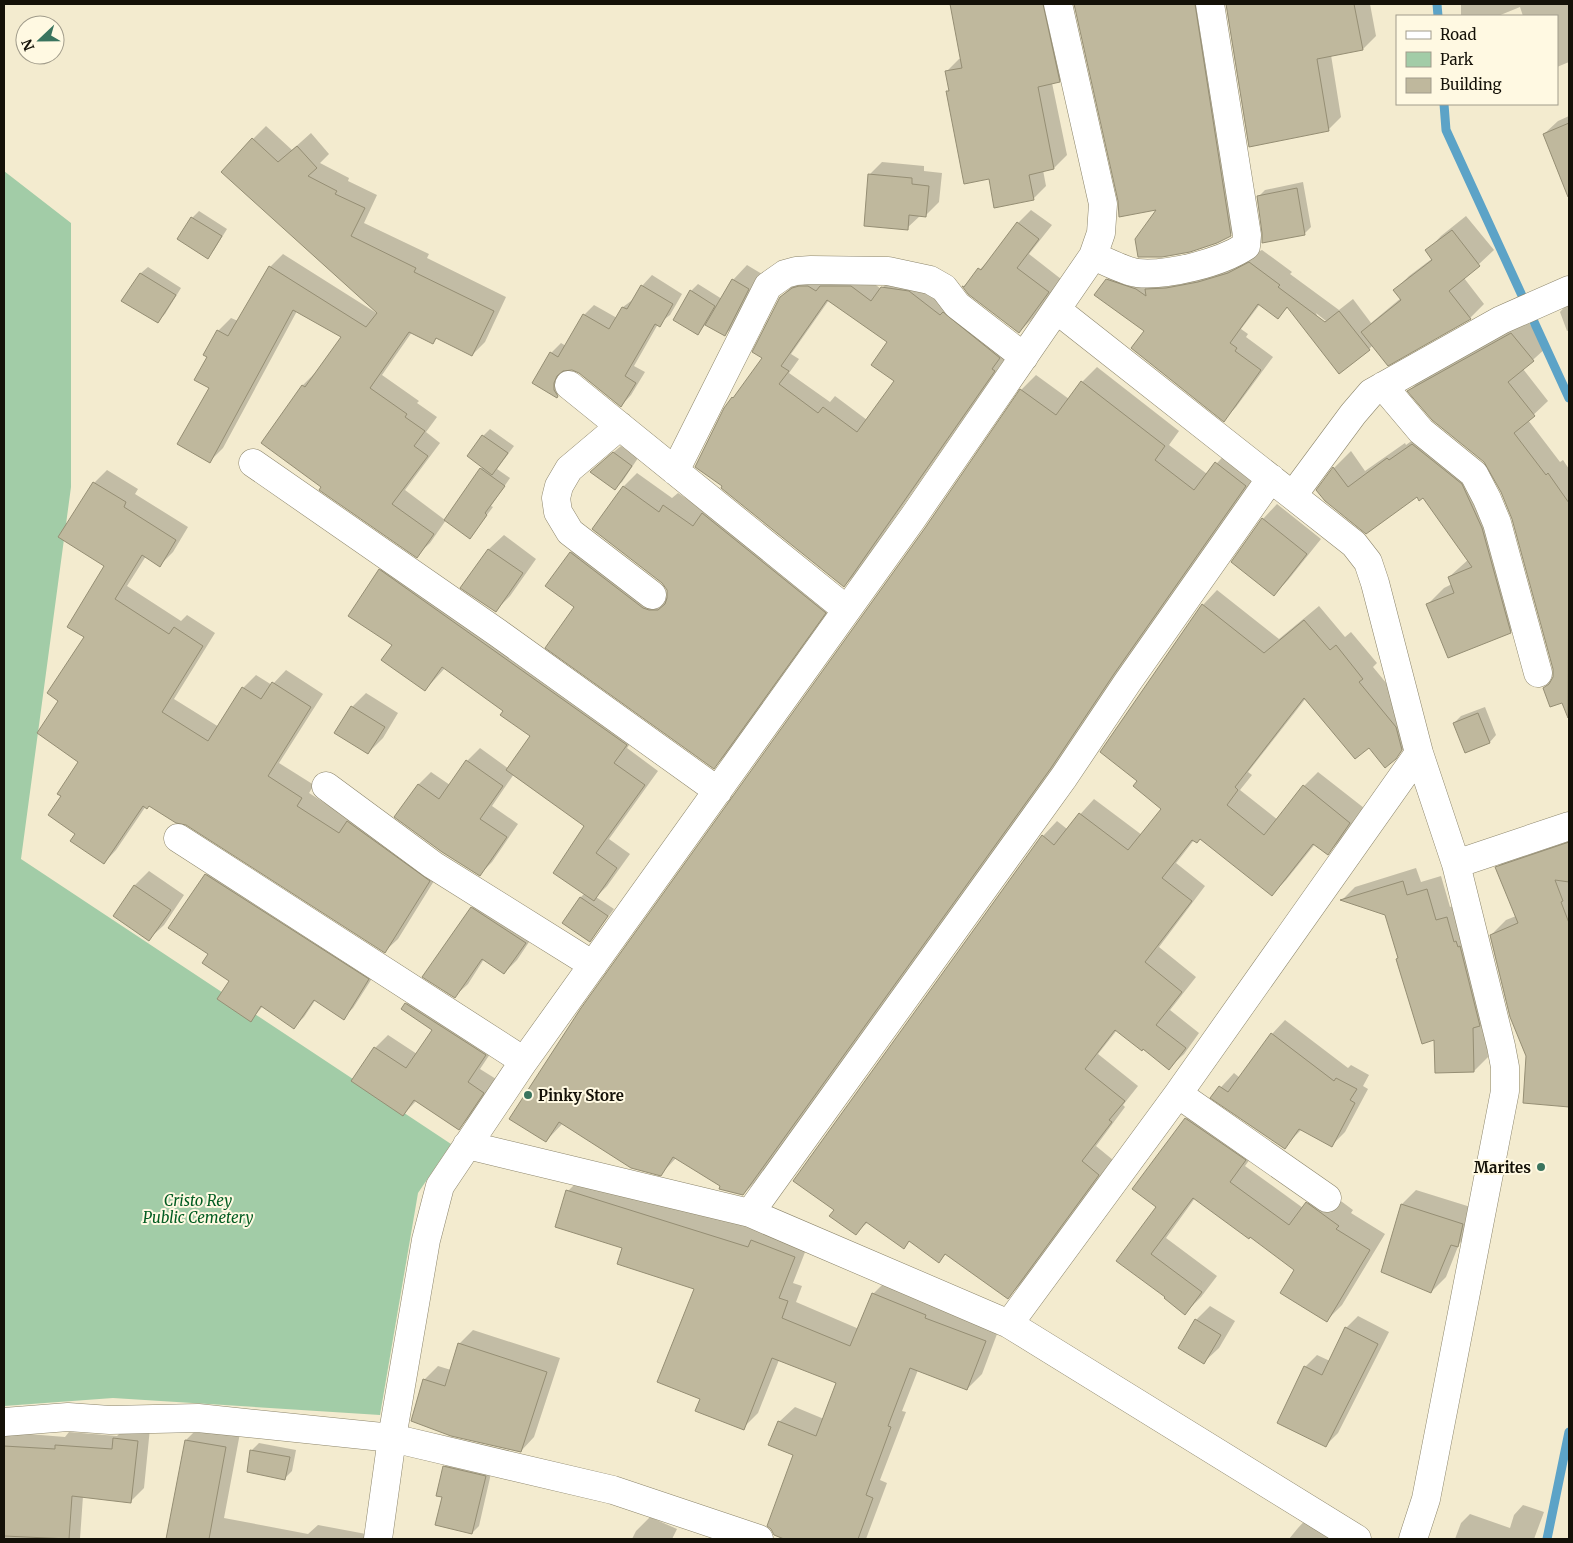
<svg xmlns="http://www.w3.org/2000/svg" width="1573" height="1543" viewBox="0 0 1573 1543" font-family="Merriweather,serif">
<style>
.green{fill:#a2cca7}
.shadow{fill:#0003;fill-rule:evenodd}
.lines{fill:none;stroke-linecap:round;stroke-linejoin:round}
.stream{stroke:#5ca3c7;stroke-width:9}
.building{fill:#bfb89d;stroke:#958e74;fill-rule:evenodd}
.minor-casing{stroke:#8c856b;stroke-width:29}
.minor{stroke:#fff;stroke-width:28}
.poi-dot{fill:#3a745e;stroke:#fff9e2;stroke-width:2}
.labels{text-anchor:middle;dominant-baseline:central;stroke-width:4;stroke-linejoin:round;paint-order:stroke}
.poi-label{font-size:15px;font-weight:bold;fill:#141108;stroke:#fff9e2;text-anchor:start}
.park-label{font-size:15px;font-style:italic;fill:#015c21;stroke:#fff9e2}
</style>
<rect width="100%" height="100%" fill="#f3ebcf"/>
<path class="green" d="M4,171L71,223V487L21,859L451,1144L418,1193L380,1415L113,1398L4,1406Z"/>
<path class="shadow" d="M951,4H1058L1072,68L1059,81L1052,83L1067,155L1054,168L1043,170L1046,186L1033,199L990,177L947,92L950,89L946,72L959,59L962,58Z
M1075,4H1209L1244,222L1230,235L1159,209L1120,200Z
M1227,4H1370L1376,36L1363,49L1331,55L1341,117L1328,130L1250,146Z
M1461,4H1569V62L1557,67V16H1523L1520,7L1498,16H1461Z
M1569,116V199L1544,134L1558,121Z
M266,126L292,150L311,133L329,154L320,163L349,178L348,181L377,195L364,223L429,254L427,258L506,297L485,342L472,355L437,338L433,342L412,332L382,375L419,401L417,403L437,417L426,432L440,443L405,490L445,520L483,466L469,456L483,436L490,429L514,446L497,469L510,478L491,506L493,507L470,537L446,520L430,543L416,556L323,486L303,385L316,372L343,336L297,311L223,448L210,461V388L209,357L218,331L231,318L238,321L270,267L283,254L378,314L253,139Z
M882,162L924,166V171L942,173L939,202L926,215H921L907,228L869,175Z
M1303,182L1311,227L1304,234L1258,197L1265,190Z
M1031,210L1052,225L1029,254L1061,279L1032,319L1019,332L969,293L964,286L993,256L1018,223Z
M199,211L227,229L214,250L207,257L192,218Z
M1466,216L1494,250L1464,278L1484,304L1470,318L1373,345L1369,349L1288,307L1278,317L1260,304L1241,329L1248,334L1246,337L1273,357L1236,407L1224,420L1145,331L1107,279L1119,266L1242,260L1262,250L1292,272L1290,274L1339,310L1353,299L1371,323L1401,298L1395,290L1409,276L1433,258L1427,251L1441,236ZM1316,313L1331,325L1330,327L1318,318Z
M747,265L762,274L739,320L725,335L706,324L698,333L691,291L698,284L722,299L733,280Z
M148,267L181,288L165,314L158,321L123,301L141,273Z
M652,275L682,294L670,315L658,324L634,366L645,372L631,395L621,406L579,372L572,368L564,369V380L567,386L556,396L534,383L551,353L561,343L566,346L584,315L594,305L617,318L623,307L635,298L642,286Z
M863,275L881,289L894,276L920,281L1005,359L855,575L844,586L733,398L741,390L764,358L781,297L793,285L804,278ZM829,300L889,342L895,380L867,420L835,396L830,402L789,373L799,359L791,354Z
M1569,302V330L1567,331L1560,312Z
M1526,319L1547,347L1523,369L1548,401L1528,420L1560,462L1563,460L1569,469V698L1551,706L1544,688L1554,678V669L1513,518L1503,492L1485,461L1409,391L1423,377Z
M1097,367L1179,431L1169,445L1207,474L1231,448L1260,470L1066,752L758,1179L743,1194L722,1186L677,1157L661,1174L563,1123L546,1141L926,529L1021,390L1036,375L1069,399L1082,382Z
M1429,428L1478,467L1527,615L1510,632L1428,604L1444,588L1452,584L1449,577L1469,559L1424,496L1318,490L1334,468L1351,451L1365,471L1405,443L1406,445Z
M621,446L638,458L622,482L615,488L598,465Z
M107,470L138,489L135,494L188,527L173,552L160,565L146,556L127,586L181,621L187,615L215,633L174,699L219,727L243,688L256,675L272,685L286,670L323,694L279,763L314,785L309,793L350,819L442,868L398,939L385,951L187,824L149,805L146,806L116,850L104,863L76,833L62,796L80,762L60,700L85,637L106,566L94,483Z
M637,473L672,498L678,493L838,599L727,754L714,767L575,607L547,586L571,552L584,539L663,598L669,597L668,589L663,582L624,486Z
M1277,504L1321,539L1288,580L1274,595L1233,562L1263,519Z
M504,535L536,559L510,596L495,611L462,587L489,549Z
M393,556L639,730L627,748L658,771L609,839L630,854L607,886L596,897L614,909L590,941L581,897L585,893L586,826L514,774L492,806L518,824L492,862L480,874L418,785L431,772L450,785L467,761L480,748L509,769L532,736L504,711L445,668L425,690L394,644L380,570Z
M1217,590L1279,639L1319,606L1345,637L1351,632L1377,663L1373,667L1410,712V742L1395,758L1369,746L1306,698L1248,772L1252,775L1240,790L1278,820L1304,786L1318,772L1364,808L1342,839L1327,854L1315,844L1286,880L1272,894L1201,838L1194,840L1176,863L1205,886L1159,947L1196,977L1170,1010L1199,1033L1184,1054L1169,1068L1117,1030L1098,1054L1138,1086L1123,1105L1125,1107L1096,1146L1113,1160L1023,1282L1008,1297L947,1253L939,1261L910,1240L904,1247L868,1222L856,1233L1043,836L1057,821L1067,829L1094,799L1142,835L1162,809L1138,781L1203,605Z
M366,693L398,713L383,738L368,753L352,707Z
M1485,707L1496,735L1490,742L1466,751L1454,723L1461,716Z
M1569,833V1020L1521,1039L1491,935L1506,920L1516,916L1497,868L1512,852Z
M216,865L378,969L353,1008L343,1018L316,999L304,1017L294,1027L263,1006L251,1020L231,980L210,954L206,875Z
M1416,868L1421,882L1441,876L1450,907L1461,904L1486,1018L1488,1057L1474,1071L1436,1038L1399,958L1386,914L1342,900L1355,887Z
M149,871L184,895L164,925L149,939L114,916L135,885Z
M484,895L537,930L517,960L504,973L484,959L468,984L455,996L472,908Z
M419,991L498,1042L480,1069L496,1079L471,1116L458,1129L416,1101L403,1115L375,1048L388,1035L417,1054L433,1029L406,1004Z
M1285,1020L1348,1068L1351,1065L1369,1075L1363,1086L1368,1089L1345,1132L1332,1145L1302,1129L1284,1147L1212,1097L1234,1073L1240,1078L1272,1034Z
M1539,1034L1569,1037V1105L1524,1102Z
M1201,1103L1261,1144L1245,1166L1303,1208L1322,1187L1353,1210L1351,1213L1385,1234L1342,1305L1327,1320L1296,1270L1250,1235L1195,1198L1166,1238L1217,1276L1201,1297L1185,1313L1167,1296L1118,1261L1158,1207L1186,1119Z
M583,1176L761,1231L809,1242L793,1283L802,1286L796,1302L859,1329L873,1294L888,1279L1000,1326L982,1374L967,1389L918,1370L902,1411L906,1412L880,1480L887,1483L866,1539H788L775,1534L795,1455L779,1422L795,1407L824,1419L838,1383L779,1360L758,1413L743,1428L702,1398L695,1288L623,1247L568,1191Z
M1416,1190L1477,1209L1472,1231L1459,1244L1446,1277L1431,1292L1382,1271L1402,1204Z
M1210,1306L1235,1321L1219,1348L1204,1362L1196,1320Z
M1358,1316L1389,1332L1338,1433L1326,1445L1305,1367L1317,1355L1330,1361L1346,1328Z
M473,1330L560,1358L534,1437L521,1451L424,1380L438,1366L451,1370L459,1344Z
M127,1426L150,1428L144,1488L131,1501L83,1496L80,1539H4V1432L65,1437L69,1432L117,1436Z
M200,1426L240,1433L224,1518L308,1534L318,1525L366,1534L365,1539H168L186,1440Z
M259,1443L296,1450L292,1471L285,1478L248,1471L252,1450Z
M451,1460L492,1469L479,1526L472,1533L443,1497L444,1467Z
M1523,1505L1544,1512L1534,1539H1455L1461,1523L1470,1514L1510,1528L1514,1515Z
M1312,1513L1347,1539H1289L1298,1528Z
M650,1517L677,1529L672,1539H632L636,1531Z"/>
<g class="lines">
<path class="stream" d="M1437,4L1438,16
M1444,104L1446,130L1569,398
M1547,1539L1569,1432"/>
</g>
<path class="building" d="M950,4H1043L1060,82L1038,87L1054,169L1029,175L1034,200L994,208L989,179L964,184L946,91H949L945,71L962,68Z
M1074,4H1195L1231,236L1217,243L1190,252L1162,257H1138L1135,239L1156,210L1119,217L1118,201Z
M1226,4H1354L1363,50L1317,59L1329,131L1249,147Z
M1569,123V197H1568L1543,134Z
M252,138L278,162L297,146L317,168L308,176L337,191L335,194L365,208L351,236L416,268L414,272L494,311L472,356L436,338L433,344L409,332L370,388L407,414L405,417L425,431L414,446L428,456L392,504L434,534L417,558L319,490L321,487L261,443L302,385L305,387L341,337L293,310L210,463L177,444L209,388L194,380L207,357L203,355L217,330L228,336L269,266L366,327L377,313L221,172Z
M868,174L912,178V184L929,186L926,217L909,215L908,230L864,226Z
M1297,188L1305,235L1262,243V233L1257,196Z
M191,217L222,236L208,259L177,239Z
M1017,222L1039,239L1017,268L1049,292L1019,333L968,294L962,286L964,287L978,268L981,270Z
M1452,230L1480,266L1449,291L1471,319L1388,366L1361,332L1401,300L1393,290L1432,260L1425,250Z
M1249,262L1280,285L1278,287L1325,322L1339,311L1370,350L1339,374L1287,307L1278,319L1258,304L1230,343L1237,348L1235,351L1261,370L1224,422L1131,348L1144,331L1094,295L1106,279L1136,289L1146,296L1145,289L1166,288L1198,282L1228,273Z
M140,273L176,295L158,323L121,301Z
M732,279L749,289L725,336L705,325Z
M641,285L673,304L660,327L655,324L625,376L636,383L621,407L579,373L572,370L563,371L557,376L554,383V390L558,396L557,398L532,383L550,352L558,357L583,314L609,329L622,307L627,309Z
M799,286H808L816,291L820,286H851L871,301L881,287L909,291L940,315L943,312L1000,358L992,369L995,371L844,587L721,488L722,486L695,467L724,408L732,397L733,398L762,358L752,352L780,297L792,288ZM827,300L887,342L871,365L894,381L857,432L823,407L818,413L779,384L789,371L781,366Z
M690,290L715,306L698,335L673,320Z
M1511,333L1534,361L1508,382L1535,416L1514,433L1546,475L1548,473L1569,503L1568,718L1562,703L1550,707L1543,688L1549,684L1553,677V669L1512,519L1501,492L1484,462L1432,420L1407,391Z
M1081,381L1165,446L1155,460L1194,490L1215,462L1246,486L1114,674L1051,768L743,1195L719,1189L720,1186L673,1157L661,1176L631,1168L559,1122L546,1142L509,1119L581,1008L925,528L1020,389L1056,415Z
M482,435L508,453L492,475L467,456Z
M1412,444L1462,484L1482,528L1511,633L1448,658L1426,604L1454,593L1448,577L1472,567L1423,498L1419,501L1417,497L1366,534L1325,501L1316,490L1333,467L1348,487L1387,458L1389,460Z
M613,452L632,466L615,490L590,472Z
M480,468L505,486L485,513L487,515L470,539L444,520Z
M93,482L126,502L124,507L176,540L160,567L142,555L115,599L169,634L174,627L203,646L162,712L208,741L242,687L261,699L272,682L311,707L268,776L302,798L297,806L339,833L347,821L430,881L385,953L186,825L176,823L149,806L147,809L143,806L104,864L70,841L75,834L48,815L61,796L57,794L78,762L37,733L58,701L47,693L84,637L67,627L104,566L58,537Z
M623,486L659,512L663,505L693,526L702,513L826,613L714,769L545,648L574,607L545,586L570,552L643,608L649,610H658L665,604L667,598V590L662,583L592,529Z
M1262,518L1307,554L1274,596L1231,562Z
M488,549L523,573L496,612L460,588Z
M379,569L627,745L614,763L645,785L596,853L617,868L594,901L553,873L584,826L506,770L530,736L500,715L503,711L442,667L425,691L381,660L392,645L348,616Z
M1202,604L1264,653L1304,620L1330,650L1336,645L1363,679L1359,682L1396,727L1402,750L1396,759L1385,768L1369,748L1355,759L1304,698L1235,787L1238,790L1227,805L1264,835L1303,785L1350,823L1328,855L1313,844L1272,896L1200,839L1197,843L1192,840L1162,878L1192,901L1145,962L1182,992L1156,1025L1186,1048L1169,1070L1143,1049L1142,1051L1115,1030L1085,1069L1125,1101L1109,1120L1112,1122L1082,1161L1099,1175L1008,1299L945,1254L939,1263L909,1241L904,1249L866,1222L856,1235L829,1216L834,1210L793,1181L1042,835L1054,845L1079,813L1128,850L1161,809L1133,786L1137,781L1100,752Z
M351,706L385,727L368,754L334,733Z
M1478,713L1490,743L1465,753L1453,723Z
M466,760L503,786L480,819L507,837L480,876L442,852L394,817L418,784L439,799Z
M1569,842V882L1555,880L1563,901L1561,902L1569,923V1107L1523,1103L1526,1056L1510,1017L1490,935L1518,923L1495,867Z
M205,874L369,979L344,1020L314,1000L294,1029L261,1006L251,1022L217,999L229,981L202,963L208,954L168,928Z
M1403,881L1407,895L1427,889L1436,920L1447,917L1454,942L1456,941L1458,947L1460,946L1480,1026L1473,1028L1474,1072L1435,1073L1434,1040L1422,1044L1396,959L1398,958L1385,915L1340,900Z
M134,885L171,910L149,941L113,916Z
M580,897L608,916L590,942L562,923Z
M471,907L526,943L504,974L482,959L455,998L422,977Z
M405,1003L486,1055L468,1082L484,1093L459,1130L414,1100L403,1116L351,1081L374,1047L406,1068L432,1030L401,1009Z
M1271,1033L1334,1081L1336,1078L1357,1089L1350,1100L1355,1103L1332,1147L1299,1129L1285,1149L1210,1098L1219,1086L1228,1092Z
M1185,1118L1246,1160L1230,1182L1289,1225L1306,1202L1339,1226L1336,1229L1370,1250L1327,1322L1280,1293L1294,1270L1250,1237L1249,1239L1193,1198L1151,1254L1202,1292L1185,1315L1164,1298L1165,1297L1116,1261L1156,1207L1132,1189Z
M566,1190L748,1247L751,1240L795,1257L779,1298L788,1301L782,1318L850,1346L872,1293L926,1315L925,1318L986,1341L967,1390L910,1368L888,1426L891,1427L866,1495L873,1498L858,1539H784L774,1535L771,1529L767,1526L793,1455L768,1445L778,1421L816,1436L836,1383L772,1358L744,1430L695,1411L700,1399L657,1382L694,1289L617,1264L622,1248L555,1227Z
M1401,1204L1463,1224L1458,1247L1451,1245L1431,1293L1381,1272Z
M1195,1319L1221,1335L1204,1364L1178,1348Z
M1345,1327L1378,1344L1326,1447L1277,1423L1304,1366L1322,1375Z
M458,1343L547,1372L521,1452L451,1436L411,1421L423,1379L445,1386Z
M113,1438L138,1441L131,1503L72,1496L69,1539L4,1536V1446L55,1449V1445L112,1449Z
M185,1440L226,1447L209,1539H166Z
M250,1450L290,1457L285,1480L247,1472Z
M443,1466L486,1476L472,1534L435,1525L442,1497L436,1496Z"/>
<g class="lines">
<g class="minor-casing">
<path id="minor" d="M1093,256C1106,261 1124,271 1137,273C1168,276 1220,263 1246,246L1247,235L1210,4
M1057,310L1354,544L1368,562L1375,583L1419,753L1456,864L1501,1046L1505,1067V1091L1426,1499L1413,1539
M569,385L847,610
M1383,386L1421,431L1474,474L1487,499L1497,523L1538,673
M620,426L569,469L559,486L556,498L558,512L570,532L652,595
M253,463L498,633L718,791
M675,471L768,286L785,274L796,271L811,270L888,271L930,280L944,288L957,305L1024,357
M1293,495L1353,414L1371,393L1501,320L1569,290
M326,786L433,865L593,965
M178,838L524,1061
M1456,864L1569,826
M1178,1094L1327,1198
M467,1145L750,1213L1009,1324L1357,1539
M750,1213L1064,777L1127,683L1271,478
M1009,1324L1178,1094L1419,753
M4,1422L68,1417L110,1420L198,1418L392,1438L613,1490L759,1539
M378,1539L392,1438L426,1240L440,1186L524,1061L912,519L1093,256L1101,233L1103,204L1058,4"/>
</g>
<use href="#minor" class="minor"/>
</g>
<g class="poi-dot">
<circle cx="528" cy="1095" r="5"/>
<circle cx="1541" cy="1167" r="5"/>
</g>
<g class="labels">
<g class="poi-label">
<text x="538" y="1095">Pinky Store</text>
<text x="1531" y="1167" text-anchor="end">Marites</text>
</g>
<g class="park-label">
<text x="198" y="1200">Cristo Rey<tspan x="198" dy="17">Public Cemetery</tspan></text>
</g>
</g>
<rect width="1573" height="1543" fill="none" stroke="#141108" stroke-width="10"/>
<rect x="1396" y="15" width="162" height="90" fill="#fff9e2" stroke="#a19c8b"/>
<rect x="1406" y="31" width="25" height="8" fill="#ffffff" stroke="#a19c8b"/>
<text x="1440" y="40" font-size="15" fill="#141108">Road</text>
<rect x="1406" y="52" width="25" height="15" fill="#a2cca7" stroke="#a19c8b"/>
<text x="1440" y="65" font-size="15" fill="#141108">Park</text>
<rect x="1406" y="78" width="25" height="15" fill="#bfb89d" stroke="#a19c8b"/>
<text x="1440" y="90" font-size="15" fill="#141108">Building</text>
<g transform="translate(40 40) rotate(248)"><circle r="24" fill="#fff9e2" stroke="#a19c8b"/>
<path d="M0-4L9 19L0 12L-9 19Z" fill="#3a745e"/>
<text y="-8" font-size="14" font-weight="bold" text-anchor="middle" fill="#141108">N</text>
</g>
</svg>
